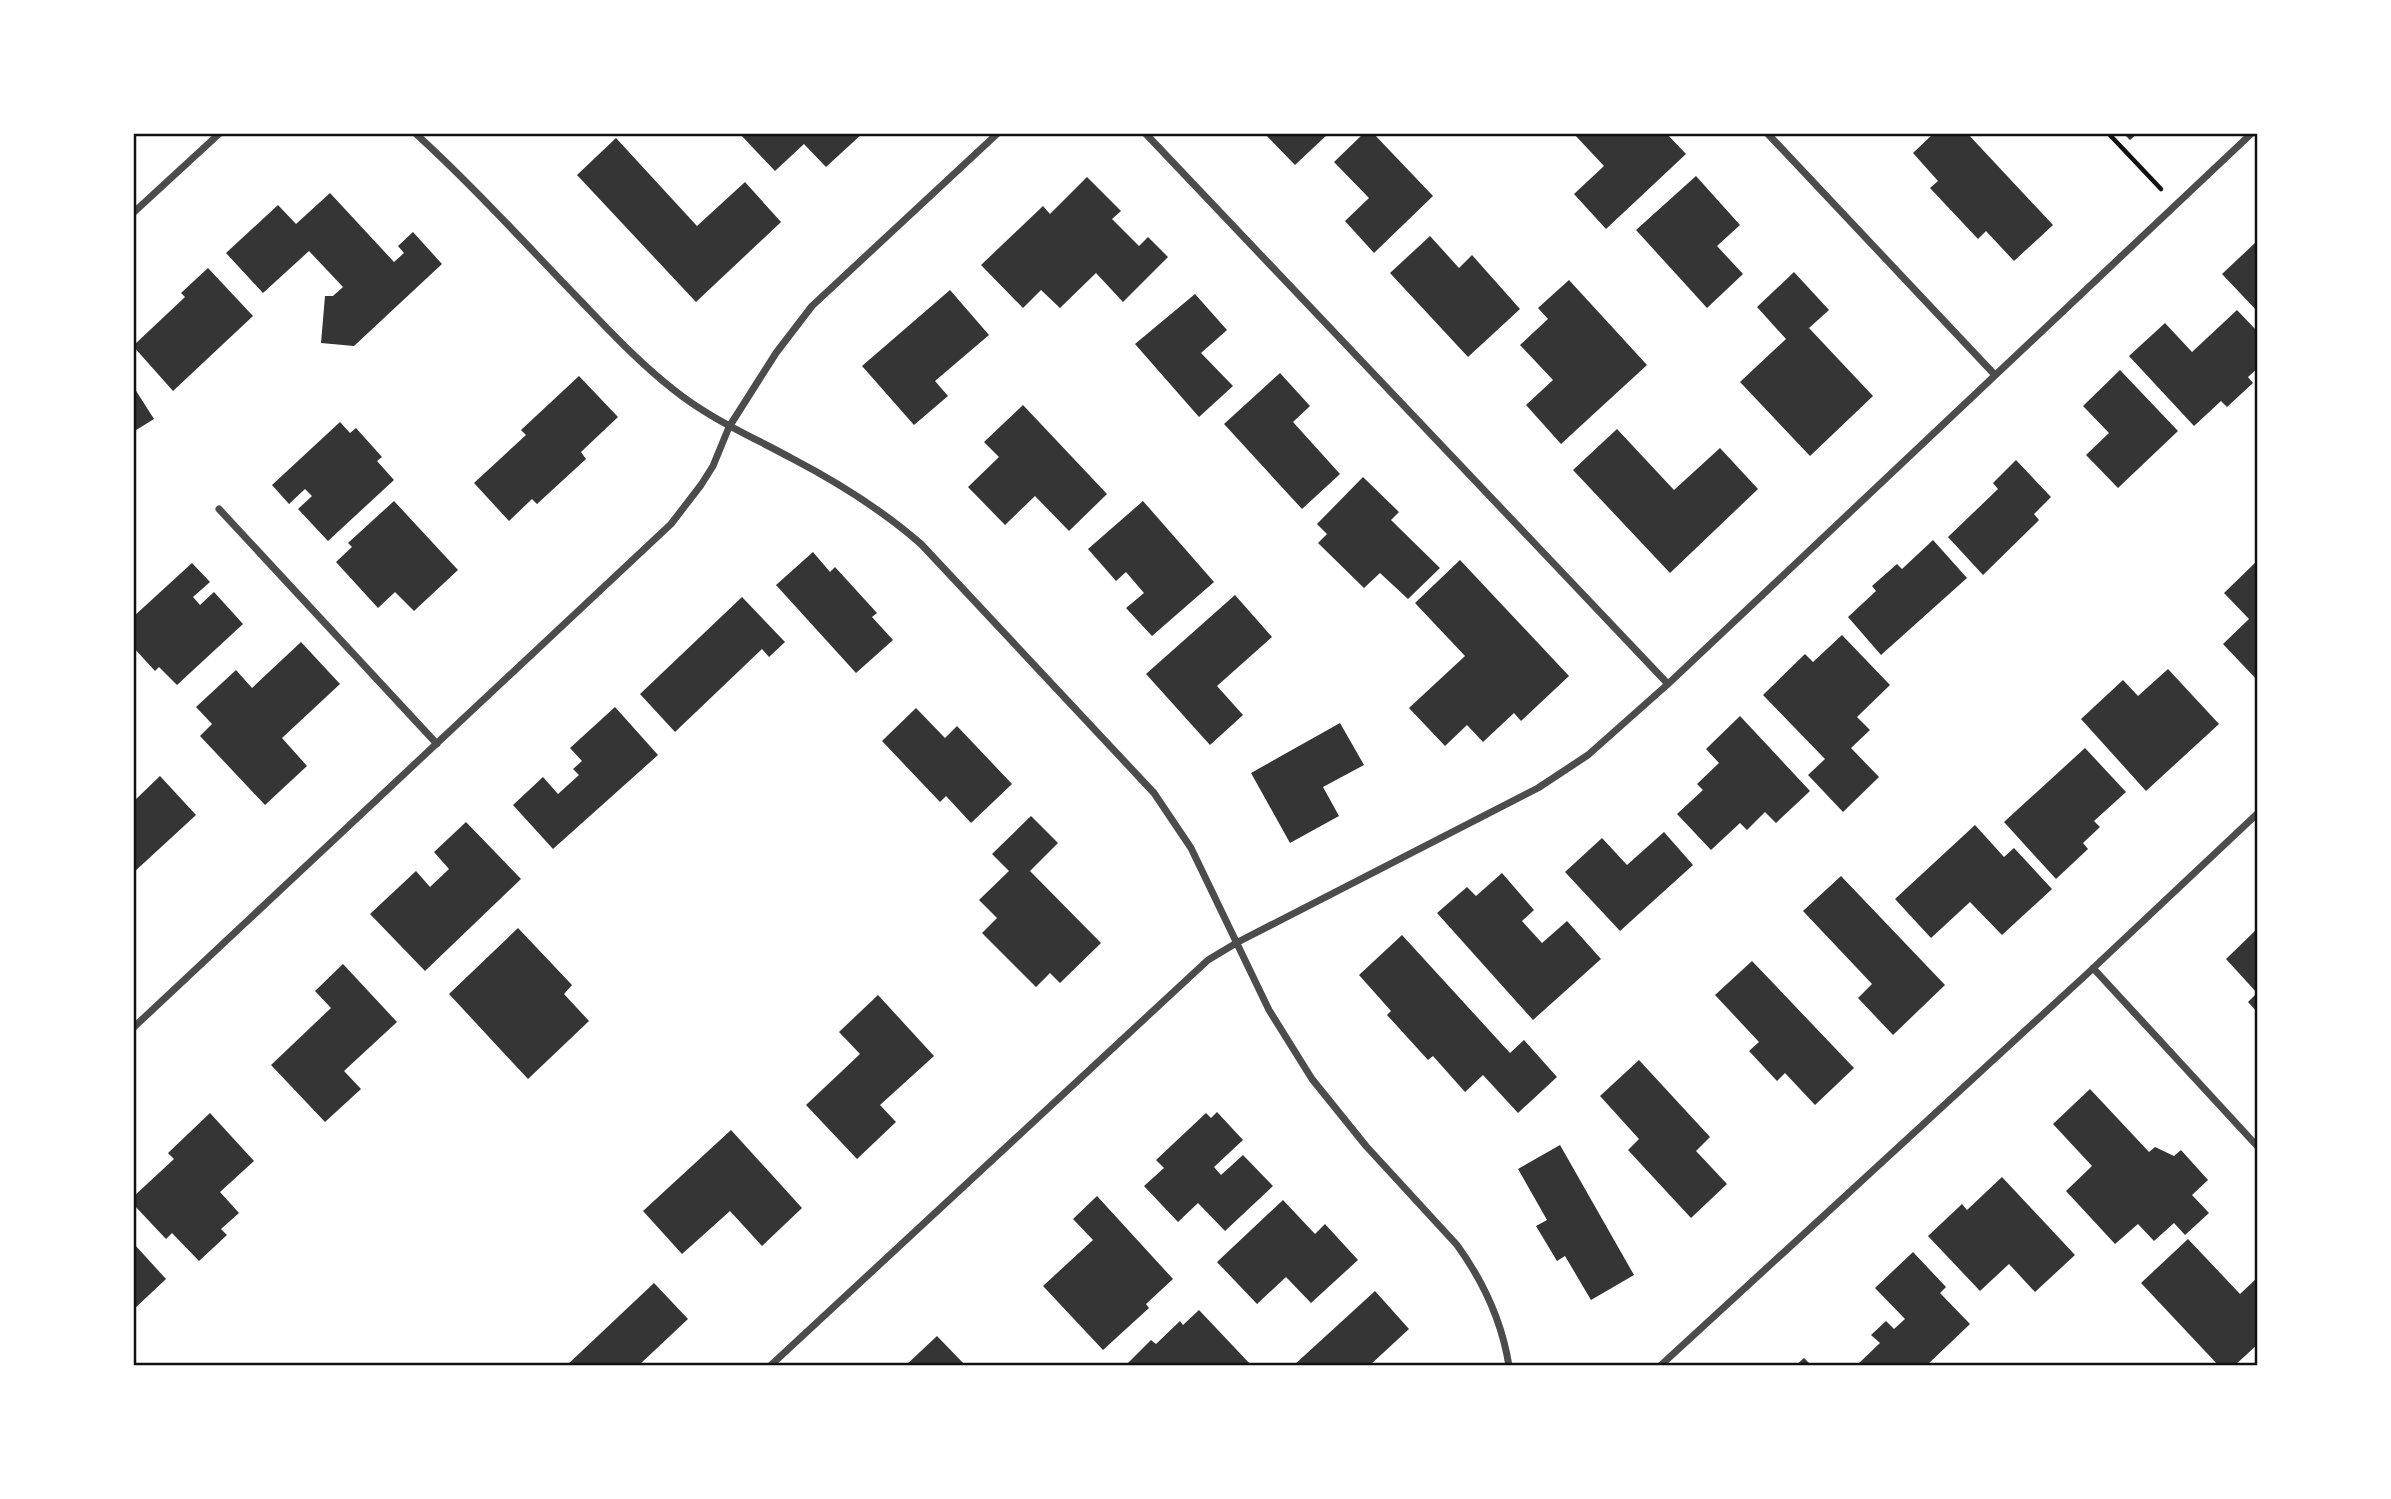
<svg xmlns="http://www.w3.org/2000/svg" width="2391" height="1499" viewBox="0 0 2391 1499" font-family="'Asap Condensed',sans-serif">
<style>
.building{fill:#353535}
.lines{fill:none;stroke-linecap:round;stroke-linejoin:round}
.path{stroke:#111;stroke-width:4.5}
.minor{stroke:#4c4c4c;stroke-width:7}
.neatline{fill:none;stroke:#111;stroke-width:2.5}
</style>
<rect width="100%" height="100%" fill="#fff"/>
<path class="building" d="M739,133H863L826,167L804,144L775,171Z
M1264,133H1329L1295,165Z
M1364,133H1373L1433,196L1374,253L1345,221L1369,198L1334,162Z
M1573,133H1666L1686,154L1606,229L1574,194L1604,166Z
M1934,133H1967L2053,225L2014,261L1986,231L1978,239L1930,188L1938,181L1913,153Z
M2123,133H2138L2130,140Z
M616,138L697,226L745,182L781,222L696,302L577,175Z
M1696,176L1740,225L1717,246L1743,274L1707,308L1636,230Z
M1087,177L1121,211L1112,219L1139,246L1148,237L1168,257L1123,302L1096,273L1060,308L1041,290L1023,308L981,265L1043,206L1050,214Z
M330,193L394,262L404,253L398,246L413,232L442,264L354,346L321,343L325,296H333L343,287L309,251L263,293L226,253L278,205L296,224Z
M1430,236L1459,268L1472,255L1520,309L1468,357L1390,273Z
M2256,242L2258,244V312L2222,274Z
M208,268L253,316L173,391L133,346L185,297L181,293Z
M1794,272L1829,310L1809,328L1873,396L1810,456L1740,382L1786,339L1757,307Z
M1569,280L1647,365L1561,444L1526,405L1553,380L1520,345L1548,319L1538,308Z
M950,290L989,335L935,381L948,396L914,425L862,366Z
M1195,294L1227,330L1201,353L1233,386L1199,417L1135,344Z
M2237,310L2258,332V368L2248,377L2253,383L2227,407L2221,401L2194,426L2129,356L2165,323L2192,352Z
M2120,370L2178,431L2118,488L2086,455L2109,433L2083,406Z
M1280,373L1310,406L1293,422L1340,474L1302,509L1224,424Z
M579,376L618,417L581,452L586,459L537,504L532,499L509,521L474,483L526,435L521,430Z
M133,386L154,419L133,432Z
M1023,405L1107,494L1069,531L1035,496L1005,525L968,487L999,457L984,442Z
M340,422L350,433L356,428L382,457L377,461L394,480L328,541L298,509L312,496L305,489L289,504L272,485Z
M1617,429L1674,490L1720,448L1758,489L1670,573L1573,470Z
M2016,460L2051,497L2034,514L2039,520L1983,575L1948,537L1998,489L1993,483Z
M1363,477L1399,512L1391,520L1440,568L1408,599L1380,573L1364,588L1318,543L1327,534L1317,524Z
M394,501L458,570L414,611L395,592L378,608L336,562L352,547L348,543Z
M1143,501L1214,582L1152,636L1126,608L1144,593L1126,572L1116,581L1088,549Z
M1933,540L1967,578L1881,655L1848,617L1876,591L1872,586L1897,564L1902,569Z
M813,552L830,572L835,567L877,613L872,617L893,640L856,673L776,585Z
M1460,560L1569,676L1521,721L1514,713L1483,742L1467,725L1445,746L1409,708L1465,656L1415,603Z
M2258,560V681L2223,644L2249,619L2224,593Z
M192,563L210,582L193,597L200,605L214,592L243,624L177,685L159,667L155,671L133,647V617Z
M1235,595L1272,637L1217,686L1243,715L1210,745L1146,674Z
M742,597L785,642L769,657L762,649L675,732L640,694Z
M1842,635L1890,685L1857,717L1870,730L1851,748L1879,777L1843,812L1808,775L1825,759L1763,695L1805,654L1813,662Z
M301,642L340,684L282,738L307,766L265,805L200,736L212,724L196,707L236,670L252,688Z
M2168,669L2219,724L2146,791L2081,719L2123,680L2138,696Z
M615,707L658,755L553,849L513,805L543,777L558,794L579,775L573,769L582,761L570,748Z
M916,708L945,738L957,726L1012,784L971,823L946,796L940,802L882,741Z
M1740,716L1810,791L1776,823L1765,812L1747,830L1740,823L1711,850L1677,814L1703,790L1697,784L1719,763L1706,749Z
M1340,723L1364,765L1323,787L1339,816L1290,843L1251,773Z
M2085,748L2126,792L2094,821L2100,827L2083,843L2088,849L2056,879L2004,822Z
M160,776L196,815L133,873V802Z
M1031,816L1058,843L1030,871L1101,943L1060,983L1050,973L1036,987L982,933L997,918L979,900L1009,871L992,854Z
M466,822L521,879L425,971L370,914L416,871L430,887L449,869L434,852Z
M1975,825L2004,857L2014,848L2052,889L2002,935L1970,902L1931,938L1895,899Z
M1664,832L1693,865L1620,931L1565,872L1602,838L1627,865Z
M1502,873L1534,910L1522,921L1542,943L1567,921L1601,959L1533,1020L1437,913L1467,887L1476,896Z
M1841,876L1945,985L1893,1035L1858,998L1872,984L1803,911Z
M518,928L572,985L564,994L589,1021L528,1079L449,994Z
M2258,928V1013L2248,1002L2257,993L2226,959Z
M1402,935L1510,1053L1524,1040L1557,1077L1518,1113L1483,1075L1465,1092L1433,1056L1428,1060L1387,1015L1391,1011L1359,975Z
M1752,961L1854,1068L1815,1105L1785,1073L1777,1081L1749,1051L1759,1042L1715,995Z
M343,964L397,1022L344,1071L361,1089L325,1122L271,1065L331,1008L315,991Z
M878,995L934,1056L880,1105L896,1122L857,1159L806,1105L860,1054L839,1032Z
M1639,1060L1710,1137L1696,1151L1727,1184L1691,1218L1628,1150L1639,1139L1600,1096Z
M2090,1089L2149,1152L2155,1147L2174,1156L2181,1150L2208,1180L2192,1195L2209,1213L2185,1235L2174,1223L2154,1241L2138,1224L2115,1244L2066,1191L2092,1166L2053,1124Z
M1217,1112L1243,1140L1214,1167L1221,1175L1243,1155L1273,1186L1225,1231L1198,1203L1178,1222L1144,1186L1164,1168L1156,1160L1206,1113L1211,1118Z
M210,1113L254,1161L220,1192L239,1213L221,1229L227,1235L199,1261L172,1233L166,1239L133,1204V1197L174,1159L168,1153Z
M731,1130L802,1208L762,1246L730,1211L682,1254L643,1211Z
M1560,1145L1634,1275L1591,1300L1565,1256L1557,1261L1536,1226L1547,1220L1518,1169Z
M2002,1177L2075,1255L2035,1292L2009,1264L1980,1291L1928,1236L1962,1204L1967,1210Z
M1097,1196L1173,1279L1146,1304L1149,1308L1103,1350L1043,1286L1093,1240L1073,1219Z
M1283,1200L1315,1234L1325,1224L1358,1260L1311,1303L1286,1277L1257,1304L1217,1262Z
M2188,1239L2240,1294L2258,1277V1344L2234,1366H2219L2141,1283Z
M135,1245L166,1279L133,1310V1247Z
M1913,1252L1946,1287L1940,1293L1970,1324L1926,1366H1860L1858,1364L1880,1343L1871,1335L1886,1321L1894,1329L1905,1319L1875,1288Z
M654,1283L688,1319L638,1366H566Z
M1375,1291L1409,1329L1369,1366H1293Z
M1199,1310L1252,1366H1125L1151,1340L1156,1344L1180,1321L1183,1325Z
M937,1336L966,1366H905Z
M1804,1358L1812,1366H1795Z"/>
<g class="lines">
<path class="path" d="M2108,133L2161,189"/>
<path class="minor" d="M415,133C471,184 522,240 575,295C607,328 638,362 674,390C710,419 753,437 793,459C839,483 882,510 921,544L1154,793L1191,848L1269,1010L1312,1079L1366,1146L1457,1245C1483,1281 1502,1322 1509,1366
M1145,133L1668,684
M1767,133L1995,375
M133,213L220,133
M219,509L437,744
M2093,968L2258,1147
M133,1028L671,524L701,485L713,466L729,427L776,353L812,306L998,133
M770,1366L1208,960L1238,942L1538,788L1588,755L1668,684L2252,133
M1660,1366L2088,973L2258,813"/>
</g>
<rect width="2391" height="1499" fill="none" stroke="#ffffff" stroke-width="270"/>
<rect x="135" y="135" width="2121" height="1229" class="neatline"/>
</svg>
